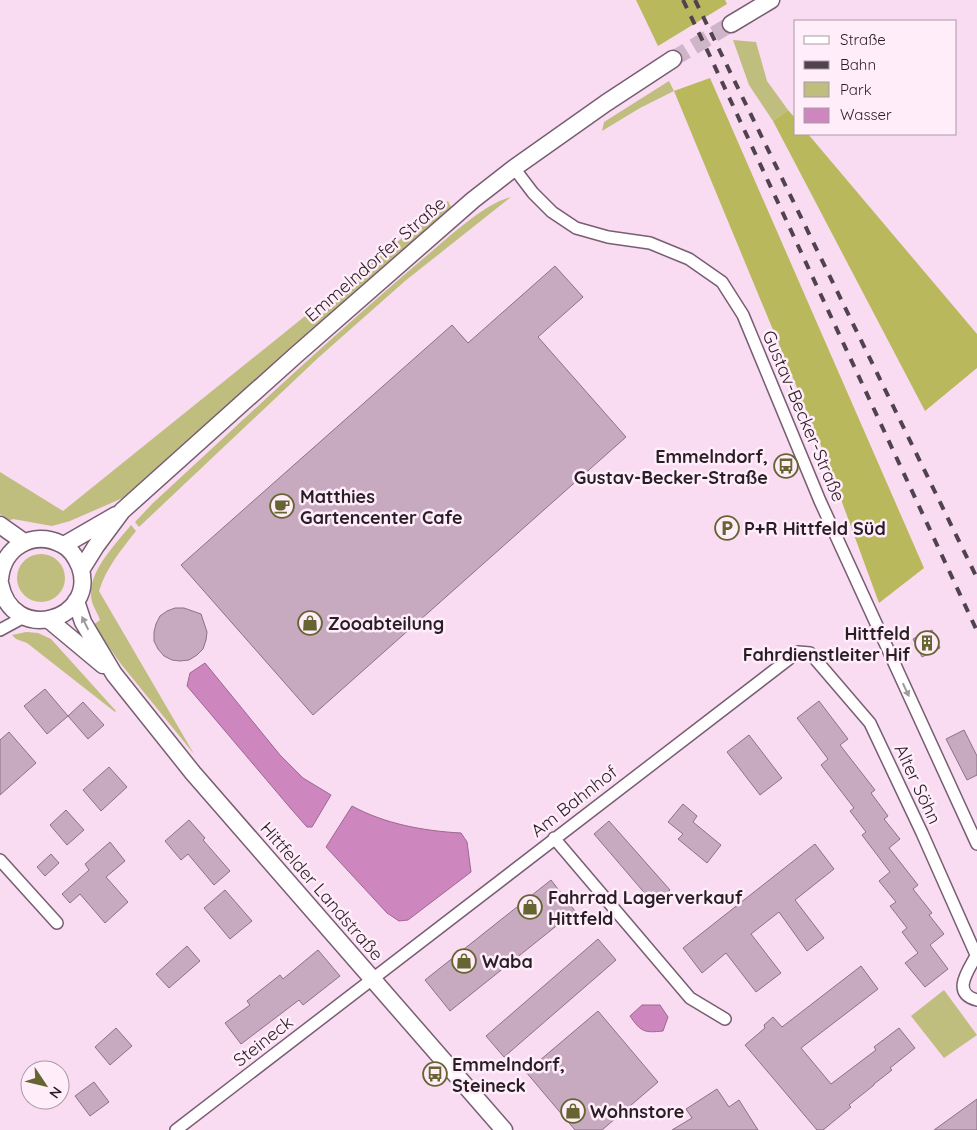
<svg xmlns="http://www.w3.org/2000/svg" width="977" height="1130" viewBox="0 0 977 1130" font-family="Quicksand,sans-serif">
<style>
.green{fill:#bfbe7e}
.forest{fill:#bab85c}
.water{fill:#ce86bf;stroke:#9c6791}
.building{fill:#c7aac0;stroke:#8c7186}
.lines{fill:none;stroke-linecap:round;stroke-linejoin:round}
.secondary-tunnel{stroke:#cfb5c9;stroke-width:16;stroke-dasharray:16 8;stroke-linecap:butt}
.street-casing{stroke:#785e72;stroke-width:14}
.secondary-casing{stroke:#785e72;stroke-width:19}
.street{stroke:#fff;stroke-width:11}
.secondary{stroke:#fff;stroke-width:16}
.rail{stroke:#51434d;stroke-width:4;stroke-dasharray:9 9;stroke-linecap:butt}
.oneway{fill:#9f9a9d}
.labels{text-anchor:middle;dominant-baseline:central;stroke-width:5;stroke-linejoin:round;paint-order:stroke}
.street-label{font-size:18px;fill:#291e26;stroke:#ffedfa}
.poi-label{font-size:18px;font-weight:bold;fill:#291e26;stroke:#ffedfa;text-anchor:start}
</style>
<rect width="100%" height="100%" fill="#f9dbf2"/>
<path class="green" d="M733,40L756,42L767,81L788,110L773,121L749,85Z
M669,81L674,91L640,108L602,131L604,122Z
M511,197L405,281L318,358L139,527L135,522L153,503C242,421 332,336 424,258C447,239 483,204 511,197Z
M448,201L451,207L125,497L70,521L52,526L13,519L8,521L0,514V472L63,511Z
M131,525L136,531C121,550 106,568 99,591L194,754L121,664L93,625L100,620C98,614 94,608 92,602C85,574 115,545 131,525Z
M17 578a24 24 0 1 1 48 0a24 24 0 1 1-48 0Z
M26,632L38,633L51,639L116,711L115,712L27,643L16,639L12,635Z
M944,990L977,1035L944,1058L911,1016Z"/>
<path class="forest" d="M636,0H725L727,4L658,46Z
M710,78L924,568L879,603L824,453L674,91Z
M788,110L796,119V134H808L977,334V368L925,411L773,121Z"/>
<path class="water" d="M205,663L280,755L303,778L331,795L312,827H307L292,810L187,686L190,673Z
M352,806C385,824 424,831 461,833L467,842L471,872L408,920L399,921L387,913L326,847Z
M642,1005H660L668,1017L663,1031C644,1033 641,1032 630,1016Z"/>
<path class="building" d="M555,266L583,297L538,337L626,437L313,715L181,565L452,325L468,343Z
M175,608H184L201,614L207,632L206,640L203,649L197,655L189,660L180,661L172,660L164,656L158,649L154,641V632L156,624L160,616L167,611Z
M932,630L940,648L922,657L913,639Z
M45,689L68,716L47,734L24,706Z
M819,701L848,739L840,745L875,790L871,793L888,816L884,819L900,839L889,848L918,885L913,889L932,913L929,915L944,934L930,945L948,969L925,987L905,963L918,953L902,932L907,928L890,906L896,902L879,881L890,872L862,835L866,832L850,811L854,808L821,765L828,759L797,718Z
M83,702L104,725L88,739L68,716Z
M964,730L977,756V775L967,780L946,739Z
M9,732L36,763L0,795V740Z
M749,735L782,778L760,795L727,752Z
M109,767L127,787L101,811L83,790Z
M683,804L697,816L693,822L721,845L707,863L678,839L683,834L668,822Z
M66,810L84,830L67,845L50,825Z
M189,820L205,838L203,840L230,871L214,885L188,854L181,860L165,841Z
M609,821L670,890L654,904L594,834Z
M110,842L125,861L106,877L128,902L105,923L80,894L70,903L62,894L89,870L85,864Z
M815,844L834,869L795,900L824,938L807,951L779,912L751,934L781,973L756,992L726,953L702,973L683,948Z
M51,854L59,863L45,876L37,867Z
M551,880L575,911L450,1011L425,980Z
M225,890L252,921L230,939L204,908Z
M598,939L616,960L504,1057L486,1036Z
M187,946L200,961L169,988L156,974Z
M318,950L340,976L303,1005L299,1000L241,1044L225,1023L250,1005L247,1001L280,975L283,979Z
M861,966L878,989L801,1048L831,1084L876,1050L874,1047L899,1028L915,1048L890,1068L892,1070L874,1084V1085L849,1105L851,1107L823,1130H817L745,1045L765,1028L764,1025L773,1017L782,1027Z
M598,1011L658,1082L602,1130H575L526,1072Z
M116,1028L132,1046L110,1065L95,1047Z
M94,1082L109,1102L90,1116L75,1096Z
M717,1089L729,1107L739,1100L758,1130H672L692,1118L686,1109Z
M977,1099V1130H934Z"/>
<g class="lines">
<path class="secondary-tunnel" d="M673,59L731,24"/>
<g class="street-casing">
<path id="street" d="M514,168L533,193L552,212L576,228L608,237L650,243L689,259L722,282L743,315L820,501L977,844
M0,630L24,617
M554,838L690,998L725,1019
M0,860L57,923
M976,956C968,971 951,993 977,1000
M176,1130L798,652L810,653L870,723L922,833L977,957"/>
</g>
<g class="secondary-casing">
<path id="secondary" d="M731,24L771,0
M0,525L24,542
M64,545L116,515
M81,570L96,546L122,511L296,355L473,200L514,168L606,103L673,59
M0,579C3,547 33,530 61,544C70,548 76,557 80,567C98,620 12,646 0,583
M76,601L83,622L114,674L193,773L504,1130
M49,620L103,665"/>
</g>
<use href="#street" class="street"/>
<use href="#secondary" class="secondary"/>
<path class="rail" d="M683,0L709,54L977,631
M695,0L977,578"/>
</g>
<defs><path id="oneway-solid" d="M-6-.8H1V-3.2L6.5 0L1 3.2V.8H-6Z" transform="scale(1.25)"/></defs>
<g class="oneway">
<use href="#oneway-solid" transform="translate(85 623) rotate(-116)"/>
<use href="#oneway-solid" transform="translate(906 690) rotate(65)"/>
</g>
<defs>
<g id="bus-ring" transform="scale(1.25)"><circle r="9.5" fill="#ffedfa" stroke="#666532" stroke-width="1.5"/><path d="M-5-6H5V4H4V6H2V4H-2V6H-4V4H-5ZM-3.5-4V0h7V-4ZM-3.5 1.2v1.5H-2V1.2ZM2 1.2v1.5H3.5V1.2Z" fill="#666532"/></g>
<g id="cafe-ring" transform="scale(1.25)"><circle r="9.5" fill="#ffedfa" stroke="#666532" stroke-width="1.5"/><path d="M-5.5-4.5H6V0H3Q3 3.5 0 3.5H-2.5Q-5.5 3.5-5.5 0ZM3-3.2v2h1.7v-2ZM-6 4.5H4V6H-6Z" fill="#666532"/></g>
<g id="parking-ring" transform="scale(1.25)"><circle r="9.5" fill="#ffedfa" stroke="#666532" stroke-width="1.5"/><path d="M-3.5-5.5H1a3.5 3.5 0 0 1 0 7H-1V5.5H-3.5ZM-1-3.4V-.6H.8a1.4 1.4 0 0 0 0-2.8Z" fill="#666532"/></g>
<g id="shop-ring" transform="scale(1.25)"><circle r="9.5" fill="#ffedfa" stroke="#666532" stroke-width="1.5"/><path d="M-5-2.5h2.3a2.7 3.5 0 0 1 5.4 0H5L5.5 6h-11ZM-1.5-2.5h3a1.5 2.3 0 0 0-3 0Z" fill="#666532"/></g>
<g id="building-ring" transform="scale(1.25)"><circle r="9.5" fill="#ffedfa" stroke="#666532" stroke-width="1.5"/><path d="M-4-6H4V6H1V3H-1V6H-4ZM-2.5-4.3h1.7v1.8h-1.7ZM.8-4.3h1.7v1.8H.8ZM-2.5-1h1.7V.8h-1.7ZM.8-1h1.7V.8H.8Z" fill="#666532"/></g>
</defs>
<g fill-rule="evenodd">
<use href="#bus-ring" x="786" y="466"/>
<use href="#cafe-ring" x="282" y="506"/>
<use href="#parking-ring" x="727" y="528"/>
<use href="#shop-ring" x="310" y="623"/>
<use href="#building-ring" x="927" y="643"/>
<use href="#shop-ring" x="530" y="907"/>
<use href="#shop-ring" x="464" y="961"/>
<use href="#bus-ring" x="435" y="1074"/>
<use href="#shop-ring" x="573" y="1111"/>
</g>
<g class="labels">
<g class="street-label">
<text transform="translate(375 259) rotate(-41)">Emmelndorfer Straße</text>
<text transform="translate(804 416) rotate(67)">Gustav-Becker-Straße</text>
<text transform="translate(918 784) rotate(65)">Alter Söhn</text>
<text transform="translate(574 801) rotate(-38)">Am Bahnhof</text>
<text transform="translate(322 891) rotate(49)">Hittfelder Landstraße</text>
<text transform="translate(263 1041) rotate(-38)">Steineck</text>
</g>
<g class="poi-label">
<text x="768" y="456" text-anchor="end">Emmelndorf,<tspan x="768" dy="21">Gustav-Becker-Straße</tspan></text>
<text x="300" y="496">Matthies<tspan x="300" dy="21">Gartencenter Cafe</tspan></text>
<text x="744" y="528">P+R Hittfeld Süd</text>
<text x="328" y="623">Zooabteilung</text>
<text x="910" y="633" text-anchor="end">Hittfeld<tspan x="910" dy="21">Fahrdienstleiter Hif</tspan></text>
<text x="548" y="897">Fahrrad Lagerverkauf<tspan x="548" dy="21">Hittfeld</tspan></text>
<text x="482" y="961">Waba</text>
<text x="452" y="1064">Emmelndorf,<tspan x="452" dy="21">Steineck</tspan></text>
<text x="590" y="1111">Wohnstore</text>
</g>
</g>
<rect x="794" y="20" width="162" height="115" fill="#ffedfa" stroke="#a99aa5"/>
<rect x="804" y="36" width="25" height="8" fill="#ffffff" stroke="#a99aa5"/>
<text x="840" y="45" font-size="15" fill="#291e26">Straße</text>
<rect x="804" y="61" width="25" height="8" fill="#51434d" stroke="#a99aa5"/>
<text x="840" y="70" font-size="15" fill="#291e26">Bahn</text>
<rect x="804" y="82" width="25" height="15" fill="#bfbe7e" stroke="#a99aa5"/>
<text x="840" y="95" font-size="15" fill="#291e26">Park</text>
<rect x="804" y="108" width="25" height="15" fill="#ce86bf" stroke="#a99aa5"/>
<text x="840" y="120" font-size="15" fill="#291e26">Wasser</text>
<g transform="translate(45 1085) rotate(125)"><circle r="24" fill="#ffedfa" stroke="#a99aa5"/>
<path d="M0-4L9 19L0 12L-9 19Z" fill="#666532"/>
<text y="-8" font-size="14" font-weight="bold" text-anchor="middle" fill="#291e26">N</text>
</g>
</svg>
